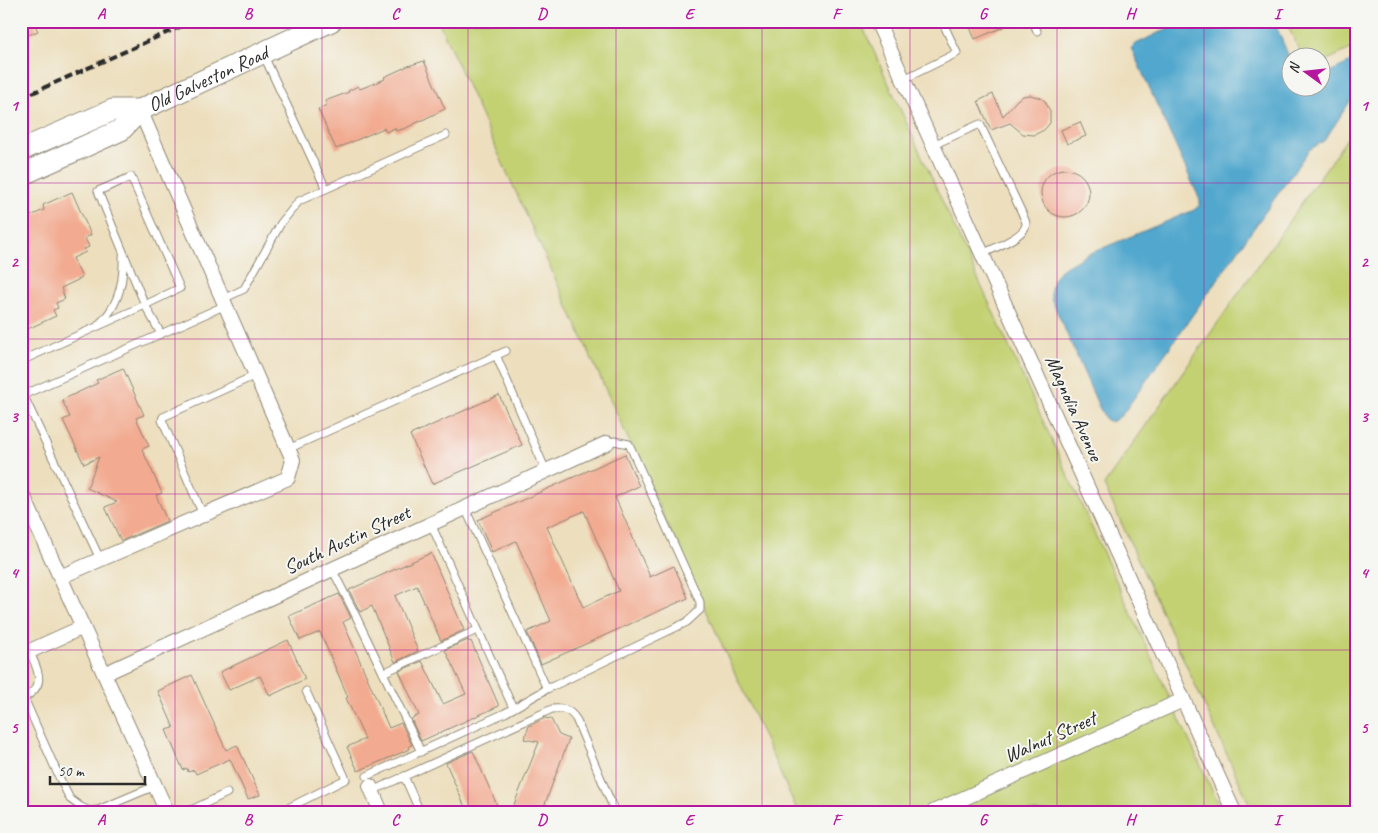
<svg xmlns="http://www.w3.org/2000/svg" width="1378" height="833" viewBox="0 0 1378 833" font-family="Caveat,sans-serif">
<style>
.green{fill:#c3d172;stroke:#777e4e}
.water{fill:#51a7cd;stroke:#3e697c}
.building{fill:#f2ab91;fill-rule:evenodd}
.lines{fill:none;stroke-linecap:round;stroke-linejoin:round}
.lane-casing{stroke:#8c8574;stroke-width:9}
.street-casing{stroke:#8c8574;stroke-width:16}
.primary-casing{stroke:#8c8574;stroke-width:23}
.lane{stroke:#fff;stroke-width:7}
.street{stroke:#fff;stroke-width:14}
.primary{stroke:#fff;stroke-width:21}
.rail{stroke:#2b2b2b;stroke-width:4;stroke-dasharray:8 4;stroke-linecap:butt}
.grid{fill:none;stroke:#b5179e;stroke-width:1;stroke-opacity:0.55}
.labels{text-anchor:middle;dominant-baseline:central;stroke-width:4;stroke-linejoin:round;paint-order:stroke}
.street-label{font-size:20px;fill:#2b2b2b;stroke:#f6f6f2}
.neatline{fill:none;stroke:#b5179e;stroke-width:2}
.grid-label{font-size:16px;text-anchor:middle;font-weight:bold;fill:#b5179e}
</style>
<rect width="100%" height="100%" fill="#f6f6f2"/>
<filter id="ink" filterUnits="userSpaceOnUse"><feTurbulence type="fractalNoise" baseFrequency=".02" numOctaves="2"/><feDisplacementMap in="SourceGraphic" scale="10" xChannelSelector="R" yChannelSelector="G"/><feConvolveMatrix kernelMatrix="1 2 1 2 8 2 1 2 1" color-interpolation-filters="sRGB"/></filter>
<filter id="wash" filterUnits="userSpaceOnUse"><feTurbulence type="fractalNoise" baseFrequency=".0096" numOctaves="4" result="noise"/><feDisplacementMap in="SourceGraphic" scale="20" xChannelSelector="R" yChannelSelector="G"/><feGaussianBlur stdDeviation="1.12" result="paint"/><feColorMatrix in="noise" values="0 0 0 0 0 0 0 0 0 0 0 0 0 0 0 0 0 1.4 0 .05"/><feComposite in="paint" operator="in"/></filter>
<g filter="url(#wash)">
<rect width="100%" height="100%" fill="#eddfbe"/>
<path class="green" d="M438,21H860L1222,812H798Z
M1285,21H1357V46L1321,63L1320,58L1303,57Z
M1357,124V812H1253L1104,485Z"/>
<path class="water" d="M1182,21H1274L1290,59V88H1320L1321,76L1357,59V91L1324,141L1309,150L1122,415L1112,422L1106,420L1099,407L1051,298V289L1053,280L1060,270L1086,255L1194,210L1200,205V200L1131,48L1134,45Z"/>
<g id="blocks">
<path class="building" d="M21,21H33L38,31L21,38Z
M967,21H1018L975,39Z
M424,61L445,109L406,128L396,131L395,128L386,132L384,128L336,149L318,109L327,105L325,101L349,92L348,91L358,86L360,89L385,79L384,77L408,66Z
M993,94L1003,116L1017,100L1023,96L1030,95L1041,98L1045,101L1050,111V123L1044,130L1034,135L1023,134L1010,123L991,130L978,101Z
M1080,122L1086,136L1067,144L1061,130Z
M1041 193a24 24 0 1 1 48 0a24 24 0 1 1-48 0Z
M72,192L91,235L85,238L89,247L84,249L86,252L73,258L82,278L61,288L65,299L56,303L58,308L53,310L56,316L21,332V220L44,210L43,205Z
M123,368L144,415L136,418L149,446L142,449L162,493L156,495L167,521L121,541L105,507L117,502L87,488L99,457L84,464L63,420L70,417L62,400L98,383L96,380Z
M499,395L522,445L432,484L410,435Z
M625,454L639,486L615,497L650,577L674,566L688,598L541,664L527,632L551,621L516,541L492,552L478,520ZM584,511L619,591L583,607L547,527Z
M431,553L464,630L441,641L417,586L395,596L418,651L395,662L372,606L360,612L349,590Z
M339,594L351,618L343,622L389,728L401,723L412,745L409,746L410,749L358,771L347,747L365,739L346,698L348,697L320,632L300,640L289,616Z
M288,640L305,679L270,696L260,676L229,690L220,672Z
M468,640L469,642L471,641L499,706L421,741L411,719L419,715L399,671L422,661L443,704L466,694L445,650Z
M192,675L226,750L237,745L260,795L248,799L230,759L196,774L194,770L188,772L187,768L183,770L166,730L174,728L158,691Z
M545,718L551,719L559,735L569,739L542,812H511L539,742L524,739L529,726Z
M473,751L500,812H467L446,763Z"/>
</g>
</g>
<g filter="url(#ink)">
<use href="#blocks" fill-opacity="0" stroke="#8c8574" stroke-width="1"/>
<g class="lines">
<g class="lane-casing">
<path id="lane" d="M1033,21L1037,31
M264,56L326,189
M904,79L957,53L942,21
M933,145L980,124L1022,213C1023,216 1026,221 1026,224C1026,236 992,249 982,254
M131,177L180,288L145,305L98,191Z
M223,299L244,289L281,223L299,201L446,135
M99,324C118,307 124,281 123,256
M496,355L546,471
M21,361L145,305L161,334
M22,392L100,559
M21,396L226,305
M288,449L506,351
M465,508L547,689L687,622L700,610V602L629,444L614,441L607,443
M203,515L162,420L163,417L256,375
M431,524L513,708
M332,569L353,610L421,752
M383,673L477,630
M24,698L60,779L70,799L81,807L90,811L98,810L155,786
M22,699C47,686 39,673 30,652
M367,776L505,713L547,689
M404,776L420,812
M372,791L552,709C564,708 569,709 576,719L615,812
M187,812L227,793
M280,812L346,779L306,691"/>
</g>
<g class="street-casing">
<path id="street" d="M877,21L1234,812
M21,491L167,812
M60,577L288,478L293,460L140,110
M21,655L83,627
M104,674L607,443
M370,786L381,812
M933,812L1183,700"/>
</g>
<g class="primary-casing">
<g id="primary">
<path d="M21,150L113,110H140"/>
<path id="s1" d="M21,175L121,130L140,110L331,21"/>
</g>
</g>
<use href="#lane" class="lane"/>
<use href="#street" class="street"/>
<use href="#primary" class="primary"/>
<path class="rail" d="M21,98L193,21"/>
</g>
</g>
<path class="grid" d="M175,21V812M322,21V812M468,21V812M616,21V812M762,21V812M910,21V812M1057,21V812M1204,21V812M21,183H1357M21,339H1357M21,494H1357M21,650H1357"/>
<g class="labels">
<g class="street-label">
<text stroke="none"><textPath href="#s1" startOffset="212">Old Galveston Road</textPath></text>
<text transform="translate(1074 408) rotate(66)">Magnolia Avenue</text>
<text transform="translate(347 540) rotate(-25)">South Austin Street</text>
<text transform="translate(1050 737) rotate(-24)">Walnut Street</text>
</g>
</g>
<rect width="1378" height="833" fill="none" stroke="#f6f6f2" stroke-width="55"/>
<g transform="translate(1306 72) rotate(285)"><circle r="24" fill="#f6f6f2" stroke="#a5a5a2"/>
<path d="M0-4L9 19L0 12L-9 19Z" fill="#b5179e"/>
<text y="-8" font-size="14" font-weight="bold" text-anchor="middle" fill="#2b2b2b">N</text>
</g>
<path d="M50 776v8h95v-8" fill="none" stroke="#2b2b2b" stroke-width="2.5"/>
<text x="58" y="776" font-size="15" fill="#2b2b2b" stroke="#f6f6f2" stroke-width="4" paint-order="stroke">50 m</text>
<rect x="28" y="28" width="1322" height="778" class="neatline"/>
<g class="grid-label">
<text x="101" y="19">A</text>
<text x="248" y="19">B</text>
<text x="395" y="19">C</text>
<text x="542" y="19">D</text>
<text x="689" y="19">E</text>
<text x="836" y="19">F</text>
<text x="983" y="19">G</text>
<text x="1130" y="19">H</text>
<text x="1277" y="19">I</text>
<text x="14" y="111">1</text>
<text x="1364" y="111">1</text>
<text x="14" y="267">2</text>
<text x="1364" y="267">2</text>
<text x="14" y="422">3</text>
<text x="1364" y="422">3</text>
<text x="14" y="578">4</text>
<text x="1364" y="578">4</text>
<text x="14" y="733">5</text>
<text x="1364" y="733">5</text>
<text x="101" y="825">A</text>
<text x="248" y="825">B</text>
<text x="395" y="825">C</text>
<text x="542" y="825">D</text>
<text x="689" y="825">E</text>
<text x="836" y="825">F</text>
<text x="983" y="825">G</text>
<text x="1130" y="825">H</text>
<text x="1277" y="825">I</text>
</g>
</svg>
